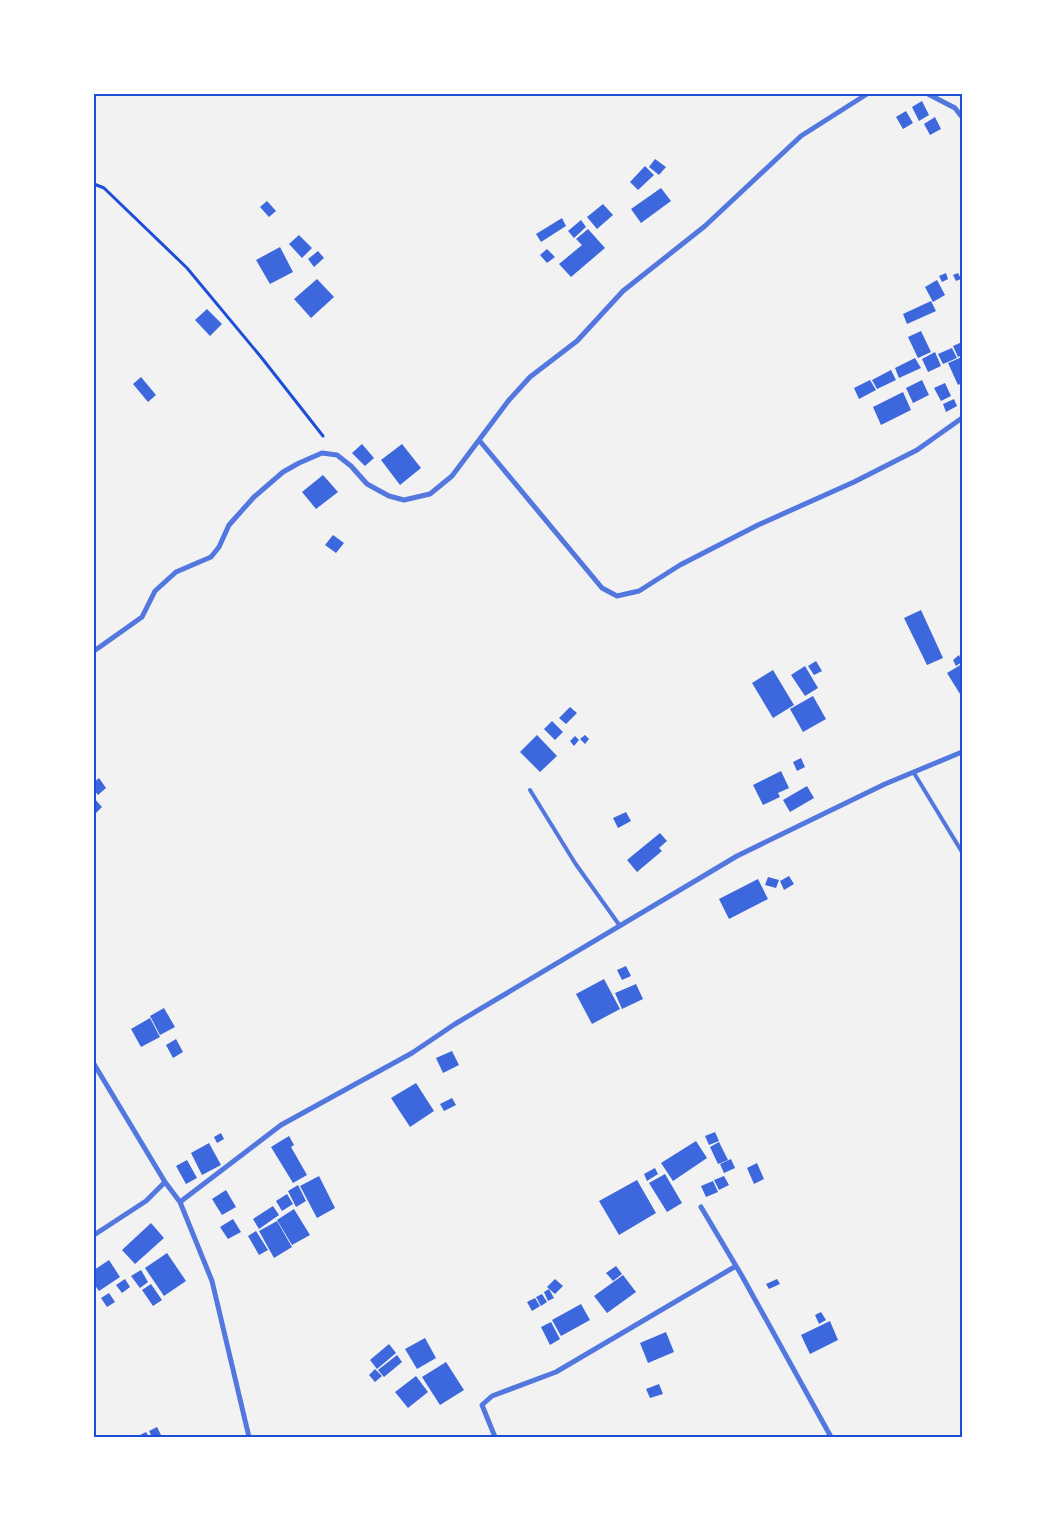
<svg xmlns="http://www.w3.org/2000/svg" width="1056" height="1531" viewBox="0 0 1056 1531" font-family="Arial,sans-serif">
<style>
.building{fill:#3d67dc}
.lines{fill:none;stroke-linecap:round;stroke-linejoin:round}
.path{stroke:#1d4ed8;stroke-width:3}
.service{stroke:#5277de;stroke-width:4}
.minor{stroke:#5277de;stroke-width:5}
.neatline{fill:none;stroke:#1d4ed8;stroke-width:2}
</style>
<rect width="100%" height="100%" fill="#f2f2f2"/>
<path class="building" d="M922,101L929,115L919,121L912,107Z
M906,111L913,123L903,129L896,117Z
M935,117L941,129L930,135L924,124Z
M655,159L666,167L659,175L649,167Z
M645,166L654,175L638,190L630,182Z
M661,188L671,201L641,223L631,209Z
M267,201L276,211L269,217L260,207Z
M603,204L613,215L597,229L587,217Z
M562,218L566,226L541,242L536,234Z
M581,220L586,227L574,238L568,231Z
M588,229L605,248L571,277L559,264L582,245L576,239Z
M299,235L312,248L302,258L289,244Z
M280,247L293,272L270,284L256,260Z
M547,249L555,257L547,263L540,255Z
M318,251L324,258L314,267L308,259Z
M946,273L948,279L942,282L939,276Z
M958,273L961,279L956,281L953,275Z
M317,279L334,297L311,318L294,299Z
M937,280L945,295L933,302L925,287Z
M931,301L936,311L907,324L903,314Z
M207,309L222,324L210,336L195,320Z
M921,331L931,352L918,358L908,337Z
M962,342V355L958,357L953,346Z
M952,348L957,358L943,364L938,354Z
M935,352L941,366L928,372L922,359Z
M962,357V383L958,385L948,363Z
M915,358L921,368L899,378L895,368Z
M891,370L896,380L877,389L872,380Z
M141,377L156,395L148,402L133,384Z
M870,380L876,390L859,399L854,388Z
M922,380L929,395L913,403L906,388Z
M945,383L951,396L941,401L934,388Z
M903,392L911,410L881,425L873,407Z
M954,399L957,406L946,412L943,404Z
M362,444L374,458L365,466L352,453Z
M402,444L421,468L400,485L381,460Z
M323,475L338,492L316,509L302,492Z
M333,535L344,543L336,553L325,545Z
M921,610L943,658L927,665L904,618Z
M959,655L962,662L956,666L953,660Z
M816,661L822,671L814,675L808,666Z
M962,664V692L960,694L947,673Z
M805,666L818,688L805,696L791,675Z
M773,670L794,705L773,718L752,683Z
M813,696L826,719L803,732L790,709Z
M570,707L577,713L566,724L559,718Z
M552,721L563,732L555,740L544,729Z
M537,735L557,756L540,772L520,752Z
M585,735L589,739L585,744L580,739Z
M575,736L579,740L574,746L570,741Z
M801,758L805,767L797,771L793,762Z
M781,771L789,788L778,793L780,797L763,805L753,785Z
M99,778L106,788L98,795L94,790V782Z
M807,786L814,798L790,812L783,800Z
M94,798L102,807L94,815Z
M626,812L631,821L618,828L613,818Z
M660,833L667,841L659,848L662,851L637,872L627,860Z
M789,876L794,884L784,890L780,881Z
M768,877L779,880L776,888L765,885Z
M758,879L768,899L729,919L719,899Z
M626,966L631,976L622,980L617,970Z
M604,979L620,1009L592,1024L576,994Z
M636,984L643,999L622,1009L615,993Z
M164,1008L175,1027L160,1035L150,1016Z
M150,1018L160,1037L141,1047L131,1029Z
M176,1039L183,1052L173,1058L166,1045Z
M452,1051L459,1065L443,1073L436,1058Z
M416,1083L434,1111L410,1127L391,1098Z
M452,1098L456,1105L444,1111L440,1104Z
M715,1132L719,1141L709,1145L705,1136Z
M221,1133L224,1139L217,1143L214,1137Z
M289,1136L294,1145L291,1147L307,1175L293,1183L271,1147Z
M696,1141L707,1158L673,1181L661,1163Z
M719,1142L728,1160L718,1164L710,1147Z
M209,1143L221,1165L202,1175L191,1153Z
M731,1159L735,1168L724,1173L720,1164Z
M187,1160L197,1178L186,1184L176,1166Z
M757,1163L764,1179L754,1184L747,1168Z
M655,1168L658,1174L647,1181L644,1174Z
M665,1174L682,1203L667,1212L649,1183Z
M319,1176L335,1208L317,1218L300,1186Z
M724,1176L729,1185L719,1190L714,1180Z
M637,1180L656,1213L619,1235L599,1201Z
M713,1181L718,1192L706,1197L701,1186Z
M298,1185L306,1201L296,1207L288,1191Z
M226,1190L236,1207L222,1215L212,1199Z
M287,1194L293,1204L282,1211L276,1201Z
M273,1206L279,1215L259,1229L253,1219Z
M294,1209L310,1235L292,1245L277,1220Z
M233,1219L241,1232L228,1239L220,1227Z
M277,1221L292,1247L274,1258L259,1231Z
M151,1223L164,1238L135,1264L122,1250Z
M256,1231L268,1250L259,1255L248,1236Z
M167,1253L186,1281L164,1296L145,1268Z
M109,1260L120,1277L99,1291L94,1284V1270Z
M616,1266L622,1274L613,1281L606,1273Z
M141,1270L148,1282L140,1288L131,1276Z
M623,1275L636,1292L607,1313L594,1296Z
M125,1279L130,1287L122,1293L116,1285Z
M555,1279L563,1286L555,1294L547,1287Z
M777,1279L780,1284L769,1289L766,1284Z
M151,1284L162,1300L153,1306L142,1290Z
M549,1289L554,1298L548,1301L544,1292Z
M109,1293L115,1302L107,1307L101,1298Z
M542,1294L547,1302L541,1306L536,1297Z
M535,1298L540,1306L532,1311L527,1302Z
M581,1304L590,1320L561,1336L552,1320Z
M821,1312L826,1320L819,1324L815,1315Z
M830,1321L838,1340L810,1354L801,1335Z
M551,1322L560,1339L550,1345L541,1327Z
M666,1332L674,1352L648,1363L640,1343Z
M425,1338L436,1358L417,1369L405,1349Z
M389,1344L396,1353L377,1369L370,1360Z
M397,1355L402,1362L384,1377L378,1370Z
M446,1362L464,1390L440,1405L422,1377Z
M375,1369L382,1376L375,1382L369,1375Z
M416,1376L428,1392L408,1408L395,1392Z
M659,1384L663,1394L650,1398L646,1389Z
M157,1427L161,1435L152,1437L149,1431Z
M146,1432L149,1437H136Z"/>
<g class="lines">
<path class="path" d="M94,184L104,188L187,268L261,357L323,436"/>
<path class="service" d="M914,773L962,852
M530,790L575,863L620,926"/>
<path class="minor" d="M928,94L955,108L962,117
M479,440L602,588L617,596L639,591L680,565L758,525L854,482L917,450L962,418
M94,651L142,617L155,591L176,572L211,557L219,547L229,525L254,497L283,472L299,463L322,453L337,455L351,466L367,484L389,496L404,500L430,494L452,476L509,400L530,377L577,341L623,291L705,226L801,136L867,94
M94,1064L165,1182L180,1202L212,1281L249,1437
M180,1202L281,1125L412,1053L455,1024L737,856L885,784L962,752
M701,1207L742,1276L831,1437
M94,1235L146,1201L165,1182
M495,1437L482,1405L492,1396L556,1372L736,1266"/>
</g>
<rect width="1056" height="1531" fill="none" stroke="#ffffff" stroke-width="190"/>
<rect x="95" y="95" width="866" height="1341" class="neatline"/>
</svg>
